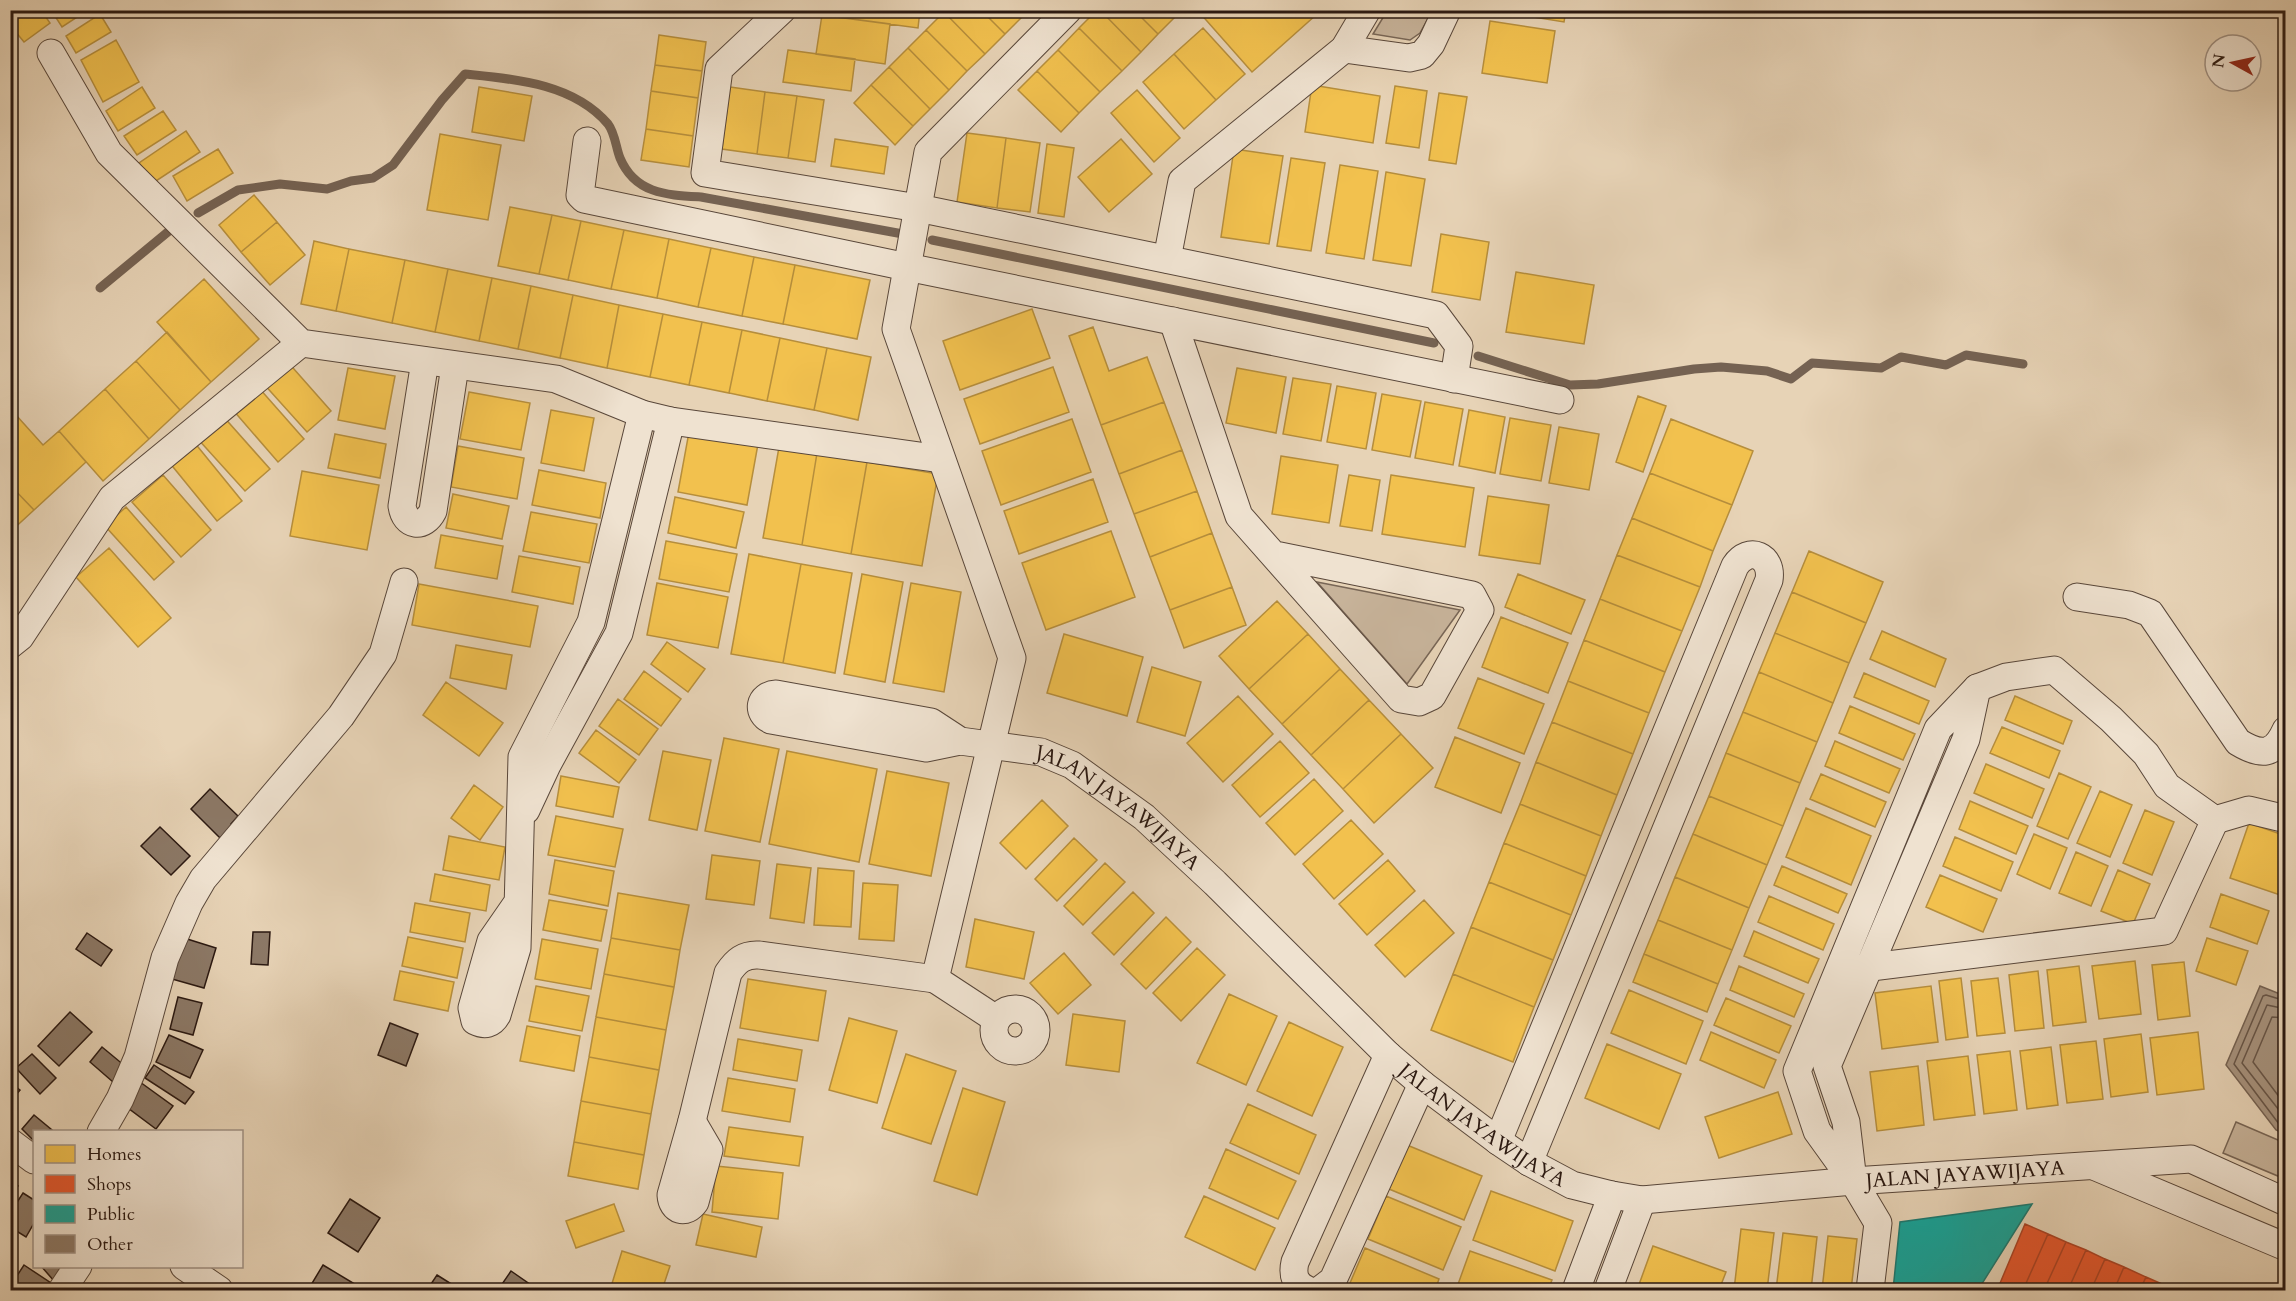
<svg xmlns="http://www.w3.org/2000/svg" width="2296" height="1301" viewBox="0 0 2296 1301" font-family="Cardo,serif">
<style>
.green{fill:#c7b39a;stroke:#786656;stroke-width:1.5}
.water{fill:#a7937e;stroke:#756252;stroke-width:1.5}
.homes{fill:#f2c14e;stroke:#b68e3c;stroke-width:1.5}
.shops{fill:#e4572e;stroke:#ac4425;stroke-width:1.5}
.public{fill:#17a398;stroke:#1d7970;stroke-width:1.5}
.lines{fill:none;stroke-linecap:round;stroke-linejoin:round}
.shore{stroke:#685648;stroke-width:1.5}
.stream{stroke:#756252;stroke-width:9}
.building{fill:#8c7967;stroke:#2a1811;stroke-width:1.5}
.street-casing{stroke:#59473a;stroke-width:29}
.street{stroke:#efe2d0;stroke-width:27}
.labels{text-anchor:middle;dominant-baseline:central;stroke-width:6;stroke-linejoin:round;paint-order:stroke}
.street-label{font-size:20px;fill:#2a1811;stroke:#efe2d0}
</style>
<rect width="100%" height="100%" fill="#e7d3b6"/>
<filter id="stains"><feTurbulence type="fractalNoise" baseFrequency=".00333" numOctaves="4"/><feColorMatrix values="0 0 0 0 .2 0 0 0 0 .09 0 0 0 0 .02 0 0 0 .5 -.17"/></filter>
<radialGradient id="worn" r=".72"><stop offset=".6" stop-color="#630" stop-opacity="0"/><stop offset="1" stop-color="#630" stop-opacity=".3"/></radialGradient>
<path class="green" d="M1387,11H1432L1420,33L1410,40L1373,34Z
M1317,582L1460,610L1407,684Z
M2236,1122L2285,1143V1179L2223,1153Z"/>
<path class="water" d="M2260,986L2285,996V1134L2276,1130L2226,1065Z"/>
<path class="homes" d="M10,10H41L50,23L24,42L10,25Z
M51,10H88L62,27Z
M822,10H920L918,28L822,15Z
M946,10H981L1005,34L985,54L944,12Z
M981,10H1018L1023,16L1005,34Z
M1097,10H1100L1141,52L1122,71L1079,28Z
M1100,10H1134L1158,34L1141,52Z
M1134,10H1174L1178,14L1158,34Z
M1201,10H1312L1316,15L1252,72L1199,12Z
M1491,10H1566L1564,22Z
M944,12L985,54L967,71L926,30Z
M100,14L111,32L76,53L66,36Z
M822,15L890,24L885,64L816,54Z
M1490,21L1555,31L1547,83L1482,73Z
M1079,28L1122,71L1100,92L1058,50Z
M1203,28L1245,74L1216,100L1174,54Z
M926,30L967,71L949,90L908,48Z
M659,35L706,42L702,71L655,65Z
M116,40L139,82L103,102L81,60Z
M908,48L949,90L930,109L889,67Z
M788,50L855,59L851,91L783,82Z
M1058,50L1100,92L1079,113L1037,71Z
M1174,54L1216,100L1184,129L1143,82Z
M655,65L702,71L698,98L651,91Z
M889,67L930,109L913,126L871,85Z
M1037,71L1079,113L1061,132L1018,90Z
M871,85L913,126L895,145L854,103Z
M1312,85L1380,96L1373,143L1305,132Z
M1395,86L1427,91L1419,148L1386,143Z
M142,87L155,108L118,131L106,111Z
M479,87L532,96L524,141L472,132Z
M730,87L765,92L757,154L722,149Z
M1137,90L1180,138L1154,162L1111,113Z
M651,91L698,98L693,136L646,129Z
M765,92L797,96L788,158L757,154Z
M1439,93L1467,97L1456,164L1429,160Z
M797,96L824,100L815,162L788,158Z
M163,111L176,130L137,155L124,136Z
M646,129L693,136L689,167L641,160Z
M186,131L200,152L153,183L139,163Z
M967,133L1006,138L997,208L957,202Z
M440,134L501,145L488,220L427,210Z
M1006,138L1040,143L1030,212L997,208Z
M835,139L888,147L884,174L831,166Z
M1121,139L1152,174L1109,212L1078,177Z
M1047,144L1074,148L1064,217L1038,213Z
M218,149L233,173L187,201L173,176Z
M1234,149L1283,156L1269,244L1221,237Z
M1291,158L1325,163L1311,251L1277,246Z
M1340,165L1378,171L1364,259L1326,253Z
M1386,172L1425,179L1411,266L1373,260Z
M254,195L277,222L241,252L219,225Z
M510,207L552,215L539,274L498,266Z
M552,215L581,221L568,280L539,274Z
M581,221L624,230L611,289L568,280Z
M277,222L305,255L270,285L241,252Z
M624,230L669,239L657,298L611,289Z
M1441,234L1489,242L1480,300L1432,292Z
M669,239L711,248L698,307L657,298Z
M314,241L349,249L336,311L301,304Z
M711,248L754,257L742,316L698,307Z
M349,249L405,260L392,323L336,311Z
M754,257L795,265L783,324L742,316Z
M405,260L448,269L435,332L392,323Z
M795,265L870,280L857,339L783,324Z
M448,269L492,278L479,341L435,332Z
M1516,272L1594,285L1584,344L1506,332Z
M492,278L531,286L518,349L479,341Z
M204,279L259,339L211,382L157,322Z
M531,286L573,295L560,358L518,349Z
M573,295L619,305L607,368L560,358Z
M619,305L663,314L650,377L607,368Z
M1032,309L1050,358L960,390L943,341Z
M663,314L702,322L689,385L650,377Z
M702,322L742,330L729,393L689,385Z
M1093,327L1109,371L1147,357L1164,402L1101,425L1069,336Z
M742,330L780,338L767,401L729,393Z
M167,332L211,382L180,410L136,361Z
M780,338L827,348L814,410L767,401Z
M827,348L871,357L858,420L814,410Z
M286,360L331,411L307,432L262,382Z
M136,361L180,410L149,439L105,389Z
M1053,367L1069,412L980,444L964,399Z
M348,368L395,376L385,429L338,420Z
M1237,368L1286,377L1276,433L1226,423Z
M1293,378L1331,384L1321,441L1283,434Z
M1337,386L1376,393L1366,449L1327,442Z
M259,388L304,439L278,462L233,410Z
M105,389L149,439L103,481L59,431Z
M469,392L530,403L521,450L460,439Z
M1382,394L1421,401L1410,457L1372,450Z
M1638,396L1666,406L1643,472L1616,462Z
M1164,402L1182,450L1119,474L1101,425Z
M1425,402L1463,409L1453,465L1415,458Z
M551,410L594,418L584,471L541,463Z
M1469,410L1505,417L1495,473L1459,466Z
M16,415L43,445L59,431L86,462L34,510L10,485V420Z
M222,415L270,469L245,491L197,438Z
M1510,418L1551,425L1541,481L1500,474Z
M1072,419L1091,472L1001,505L982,451Z
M1671,419L1753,451L1732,505L1650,473Z
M1559,427L1599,434L1589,490L1549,483Z
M689,432L758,444L747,505L678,492Z
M335,434L386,444L380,478L328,468Z
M194,442L242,501L217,521L169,462Z
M458,446L524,458L517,499L451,487Z
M779,447L817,453L802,545L763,538Z
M1182,450L1197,491L1134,514L1119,474Z
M817,453L867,462L851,554L802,545Z
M1281,456L1338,465L1329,523L1272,514Z
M867,462L938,474L922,566L851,554Z
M539,470L606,483L600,518L532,505Z
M302,471L379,485L367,550L290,536Z
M1650,473L1732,505L1713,551L1632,518Z
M163,475L211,530L181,557L132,502Z
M1349,475L1380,480L1372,531L1340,526Z
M1391,475L1474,488L1465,547L1382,534Z
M1093,479L1108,522L1019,554L1004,511Z
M10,485L34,510L10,532Z
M1197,491L1212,533L1150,557L1134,514Z
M453,494L509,506L502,539L446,528Z
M1488,496L1549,505L1540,564L1479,555Z
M675,497L744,512L736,548L668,533Z
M126,507L174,562L154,580L105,526Z
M531,512L597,524L589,563L523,551Z
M1632,518L1713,551L1700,587L1617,555Z
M1111,531L1135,597L1046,630L1022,563Z
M1212,533L1232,587L1170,610L1150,557Z
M441,535L503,546L497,579L435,568Z
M666,541L737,554L729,592L659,579Z
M109,548L171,618L138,647L76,577Z
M1809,551L1883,582L1866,623L1792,592Z
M749,554L801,564L783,663L731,654Z
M1617,555L1700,587L1682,631L1600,599Z
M519,556L580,567L573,604L512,592Z
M801,564L852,573L835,673L783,663Z
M862,574L903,582L885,682L844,674Z
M1518,574L1585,600L1571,634L1505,607Z
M657,583L728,597L718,648L647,635Z
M911,583L961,592L944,692L893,683Z
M419,584L538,606L530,647L412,625Z
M1232,587L1246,625L1184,648L1170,610Z
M1792,592L1866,623L1849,663L1775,633Z
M1600,599L1682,631L1665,672L1584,640Z
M1277,601L1308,634L1249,689L1219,656Z
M1501,617L1568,643L1548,693L1482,667Z
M1882,631L1946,659L1935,687L1870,659Z
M1775,633L1849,663L1833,703L1759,672Z
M1064,634L1143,657L1127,716L1047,693Z
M1308,634L1340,669L1282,724L1249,689Z
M1584,640L1665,672L1649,713L1568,681Z
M667,642L705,669L688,692L651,664Z
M456,645L512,655L506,689L450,678Z
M1152,667L1201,682L1185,736L1137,722Z
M1340,669L1369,700L1311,755L1282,724Z
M644,671L681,699L661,726L624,699Z
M1759,672L1833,703L1817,742L1743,712Z
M1864,673L1929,701L1919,724L1854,697Z
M1478,678L1544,704L1524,754L1458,728Z
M1568,681L1649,713L1633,754L1552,722Z
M446,682L503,723L479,756L423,715Z
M1238,696L1273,734L1223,782L1187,743Z
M2015,696L2072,721L2063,744L2005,720Z
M618,699L658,729L639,755L599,726Z
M1369,700L1401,734L1343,789L1311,755Z
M1850,706L1915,734L1903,760L1839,733Z
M1743,712L1817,742L1800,783L1726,753Z
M1552,722L1633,754L1617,795L1536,762Z
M2002,727L2060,751L2049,778L1990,753Z
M596,730L636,760L619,783L579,753Z
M1401,734L1433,768L1374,823L1343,789Z
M1455,737L1520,763L1501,813L1435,787Z
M724,738L779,749L760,842L705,831Z
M1280,741L1309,773L1260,817L1232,785Z
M1835,741L1900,769L1889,793L1825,766Z
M663,751L711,760L697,830L649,820Z
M787,751L877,769L859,862L769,844Z
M1726,753L1800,783L1783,826L1709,796Z
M1536,762L1617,795L1601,836L1520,804Z
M1986,764L2044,789L2032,818L1974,793Z
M887,771L949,783L931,876L869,864Z
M2059,773L2091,787L2068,839L2037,826Z
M1821,774L1886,802L1875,827L1810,799Z
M561,776L619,787L613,817L556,806Z
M1314,779L1343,811L1295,855L1266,823Z
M474,785L503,807L480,840L451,818Z
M2100,791L2132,805L2110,857L2077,843Z
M1709,796L1783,826L1767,865L1693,834Z
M1042,800L1068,826L1026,869L1000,843Z
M1970,801L2028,826L2016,854L1959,829Z
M1520,804L1601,836L1586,876L1504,843Z
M1806,808L1871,836L1851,885L1786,857Z
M2145,810L2174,822L2152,875L2123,863Z
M556,816L623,829L615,867L548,855Z
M1351,820L1383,854L1334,899L1303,864Z
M2249,823L2286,836V897L2230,878Z
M1693,834L1767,865L1749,908L1675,877Z
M2034,834L2067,848L2050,889L2017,874Z
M449,836L505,847L499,880L443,870Z
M1955,837L2013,862L2001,891L1943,866Z
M1074,838L1097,860L1057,901L1035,879Z
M1504,843L1586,876L1571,915L1489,882Z
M2076,852L2108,866L2091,906L2059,893Z
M712,855L760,861L754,905L706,899Z
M555,860L614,871L608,906L549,894Z
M1388,860L1415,891L1367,935L1339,904Z
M1105,863L1125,882L1083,925L1064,906Z
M777,864L811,868L804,923L770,918Z
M1782,866L1847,894L1838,913L1774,885Z
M818,868L854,871L851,927L814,925Z
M2118,870L2150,884L2133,924L2101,911Z
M435,874L490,885L486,911L430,901Z
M1940,875L1997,899L1983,932L1926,907Z
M1675,877L1749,908L1732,950L1658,920Z
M1489,882L1571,915L1553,960L1471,927Z
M863,883L898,885L894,941L859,939Z
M1133,892L1154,913L1114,955L1092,933Z
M618,893L689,905L680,950L611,938Z
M2221,894L2269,911L2257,944L2210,927Z
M1769,896L1834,924L1823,950L1758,922Z
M549,900L607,910L601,941L543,930Z
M1424,900L1454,933L1405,977L1375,945Z
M415,903L470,913L465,942L410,932Z
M1166,917L1191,942L1146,989L1121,964Z
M975,919L1034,932L1024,979L966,967Z
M1658,920L1732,950L1718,984L1644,954Z
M1471,927L1553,960L1534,1007L1453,974Z
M1754,931L1819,959L1808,983L1744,956Z
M408,937L463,948L457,978L402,966Z
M611,938L680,950L674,987L604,974Z
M2207,938L2248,951L2236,985L2196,971Z
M542,939L598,949L591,989L535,979Z
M1197,948L1225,975L1181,1021L1153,993Z
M1064,953L1091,985L1058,1014L1030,983Z
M1644,954L1718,984L1707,1012L1633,982Z
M2135,961L2141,1014L2099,1019L2092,966Z
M2184,962L2190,1016L2158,1020L2152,965Z
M1739,966L1804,994L1794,1017L1730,990Z
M2079,966L2086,1022L2053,1026L2047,970Z
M400,971L454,982L448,1011L394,1000Z
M2038,971L2044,1028L2015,1031L2009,975Z
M604,974L674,987L666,1030L596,1017Z
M1453,974L1534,1007L1513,1062L1431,1030Z
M1961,978L1968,1037L1946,1040L1939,981Z
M1998,978L2005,1033L1977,1036L1971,981Z
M748,979L826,991L818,1041L740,1028Z
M536,986L589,996L582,1031L529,1021Z
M1931,986L1938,1042L1882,1049L1875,993Z
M1629,990L1703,1021L1686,1064L1611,1033Z
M1229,994L1277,1016L1246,1085L1197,1063Z
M1726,998L1791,1026L1779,1053L1714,1025Z
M1073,1014L1125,1021L1119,1072L1066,1065Z
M596,1017L666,1030L659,1070L589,1057Z
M849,1018L897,1031L877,1103L829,1090Z
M1289,1022L1343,1047L1312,1116L1257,1091Z
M527,1026L580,1036L574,1071L520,1061Z
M1711,1032L1776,1060L1764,1088L1700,1060Z
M2198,1032L2204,1089L2157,1095L2150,1038Z
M2141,1034L2148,1092L2111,1097L2104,1039Z
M738,1039L802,1050L797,1081L733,1070Z
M2096,1041L2103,1099L2067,1103L2060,1045Z
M1607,1044L1681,1074L1659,1129L1585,1098Z
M2051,1047L2058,1105L2027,1109L2020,1051Z
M2010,1051L2017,1110L1984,1114L1977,1055Z
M906,1054L956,1071L931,1144L882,1128Z
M1968,1056L1975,1115L1934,1120L1927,1061Z
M589,1057L659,1070L651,1114L581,1101Z
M1918,1066L1924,1125L1877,1131L1870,1072Z
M728,1078L795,1089L790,1122L722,1111Z
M963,1088L1005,1102L977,1195L934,1181Z
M1778,1092L1792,1134L1719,1158L1705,1117Z
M581,1101L651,1114L644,1155L574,1142Z
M1248,1104L1316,1135L1299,1174L1230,1143Z
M729,1127L803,1137L799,1166L724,1156Z
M574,1142L644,1155L638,1189L568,1176Z
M1407,1145L1482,1176L1464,1220L1389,1189Z
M1226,1149L1296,1181L1278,1219L1209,1188Z
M716,1166L783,1173L778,1219L712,1212Z
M1491,1191L1573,1221L1555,1271L1473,1240Z
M1204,1196L1275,1228L1255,1270L1185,1237Z
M1386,1196L1461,1227L1443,1270L1368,1239Z
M614,1204L624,1231L576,1248L566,1221Z
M703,1214L762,1227L756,1257L696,1245Z
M1741,1229L1774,1233L1767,1290H1734Z
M1783,1233L1817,1237L1811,1290H1776Z
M1828,1236L1857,1239L1851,1290H1822Z
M1653,1246L1726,1272L1719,1290H1637Z
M1365,1248L1439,1279L1435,1290H1347Z
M622,1251L670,1266L662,1290H610Z
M1470,1251L1552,1280L1548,1290H1466L1457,1287Z"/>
<path class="shops" d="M2025,1224L2048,1234L2023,1290H2004L1998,1288Z
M2048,1234L2066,1242L2044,1290H2023Z
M2066,1242L2086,1250L2068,1290H2044Z
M2086,1250L2105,1259L2091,1290H2068Z
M2105,1259L2124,1267L2114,1290H2091Z
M2124,1267L2146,1277L2140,1290H2114Z
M2146,1277L2169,1287L2167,1290H2140Z"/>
<path class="public" d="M2032,1204L1978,1290H1893L1900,1222Z"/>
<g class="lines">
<path class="shore" d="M2286,1001L2266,995L2263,996L2234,1064L2279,1124L2286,1127
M2286,1009L2267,1005L2242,1063L2286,1119
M2286,1018L2272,1017L2253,1062L2286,1106"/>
<path class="stream" d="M198,213L238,190L280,184L327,189L351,181L373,178L393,165L442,100L465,74C514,79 573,83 608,124C615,133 616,148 620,158C635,194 667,195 701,197L903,234
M932,240L1434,343
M100,288L169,231
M1478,356L1570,385L1598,384L1694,369L1721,367L1767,371L1791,379L1812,363L1881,368L1901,357L1946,365L1966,355L2023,364"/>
</g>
<path class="building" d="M210,789L238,816L231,824L236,829L224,842L191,809Z
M160,827L190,856L171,875L141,846Z
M253,932H270L268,965L251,964Z
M87,933L112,950L101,966L76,949Z
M184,938L216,948L204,988L172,979Z
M178,997L202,1003L193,1035L170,1029Z
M70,1012L92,1032L59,1066L38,1046Z
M390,1023L418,1034L406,1066L378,1055Z
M169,1035L203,1050L190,1078L156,1062Z
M102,1047L125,1066L113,1082L90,1062Z
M32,1054L56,1078L40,1094L16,1068Z
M154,1065L194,1092L185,1104L145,1078Z
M10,1082L20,1090L10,1102Z
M140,1082L173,1106L156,1129L124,1105Z
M34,1115L52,1130L34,1132V1141L22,1129Z
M10,1180L18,1186L10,1196Z
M23,1193L34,1200V1223L26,1237L10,1227V1213Z
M350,1199L380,1218L358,1252L328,1233Z
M24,1265L51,1283L46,1290H20L11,1285Z
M323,1265L358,1286L355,1290H308Z
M41,1266H67L55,1282Z
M511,1271L531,1285L527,1290H498Z
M437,1275L461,1290H427Z"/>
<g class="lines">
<g class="street-casing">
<g id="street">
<path d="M782,10L719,69L705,173L918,208L1436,315L1459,346L1454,379"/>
<path d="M1344,49L1409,58L1422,55L1431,44L1447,10"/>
<path d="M51,53L109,153L301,343L556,379L642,414L671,421L941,459"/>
<path d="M587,141L580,195L584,199L907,267L1560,400"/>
<path d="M1167,259L1182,181L1344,49L1367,10"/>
<path d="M1173,321L1239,516L1401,699L1419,702L1432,696L1480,610L1472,595L1275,555"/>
<path d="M425,361L402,506C405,527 424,529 433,511L455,366"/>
<path d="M2077,597L2129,605L2150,613L2238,742C2261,756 2274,756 2286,730"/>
<path d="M10,645L20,637L112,498L301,343"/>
<path d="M1977,688L1966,739L1827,1066L1846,1122L1853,1181L1817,1131L1797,1071L1938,729Z"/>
<path d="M1977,688L2006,677L2054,670L2111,719L2146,754L2167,786L2215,820L2249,810L2286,819"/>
<path id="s1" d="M960,741L931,722L776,694C759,695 756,713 771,720L926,748L960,741L1041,752L1072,765L1144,817L1215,883L1388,1055L1422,1084L1498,1141L1529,1162L1572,1185L1612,1195L1642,1200L1853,1181L2191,1159L2286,1202"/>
<path d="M526,810L547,765L619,633L671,421"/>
<path d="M518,902L491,941L472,1008L475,1021C485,1026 492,1024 497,1015L517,948L522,757L591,622L642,414"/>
<path d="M1855,969L2164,931L2215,820"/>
<circle cx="1015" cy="1030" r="21"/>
<path d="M996,1019L935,979L1012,658L896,329L928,152L1068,10"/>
<path d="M692,1121L728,973C736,961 744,954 759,955L935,979"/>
<path d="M692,1121L709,1150L695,1202C686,1215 672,1211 671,1195Z"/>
<path d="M101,1132L120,1099L138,1057L165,958L189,903L203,879L341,716L383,654L404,582"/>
<path d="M1498,1141L1735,566C1749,545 1773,556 1769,580L1529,1162"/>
<path d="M10,1142L34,1160"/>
<path d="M2096,1167L2286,1247"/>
<path d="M1853,1181L1878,1223L1870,1290"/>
<path d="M184,1266L219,1290"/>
<path d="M62,1290L78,1266"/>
<path d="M1308,1290C1295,1285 1292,1275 1295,1262L1388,1055"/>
<path d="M1320,1290L1333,1280L1422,1084"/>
<path d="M1576,1290L1612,1195"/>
<path d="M1608,1290L1642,1200"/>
</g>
</g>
<use href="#street" class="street"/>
</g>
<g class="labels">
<g class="street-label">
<text stroke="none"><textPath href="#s1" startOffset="600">JALAN JAYAWIJAYA</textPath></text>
<text stroke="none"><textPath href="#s1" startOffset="1086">JALAN JAYAWIJAYA</textPath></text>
<text stroke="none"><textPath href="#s1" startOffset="1590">JALAN JAYAWIJAYA</textPath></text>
</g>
</g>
<rect width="2296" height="1301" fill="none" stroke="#e7d3b6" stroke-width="36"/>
<rect x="12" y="12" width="2272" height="1277" fill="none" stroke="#2a1811" stroke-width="3"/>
<rect x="18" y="18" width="2260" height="1265" fill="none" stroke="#2a1811" stroke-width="1.5"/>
<rect x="33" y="1130" width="210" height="138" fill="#efe2d0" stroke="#a09184" stroke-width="1.5"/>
<rect x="45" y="1145" width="30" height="18" fill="#f2c14e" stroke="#a09184" stroke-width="1.5"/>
<text x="87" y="1160" font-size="18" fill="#2a1811">Homes</text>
<rect x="45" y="1175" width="30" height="18" fill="#e4572e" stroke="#a09184" stroke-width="1.5"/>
<text x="87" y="1190" font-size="18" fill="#2a1811">Shops</text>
<rect x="45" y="1205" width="30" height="18" fill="#17a398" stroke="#a09184" stroke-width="1.5"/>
<text x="87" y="1220" font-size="18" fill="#2a1811">Public</text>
<rect x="45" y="1235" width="30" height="18" fill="#8c7967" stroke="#a09184" stroke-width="1.5"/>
<text x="87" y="1250" font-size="18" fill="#2a1811">Other</text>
<g transform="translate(2233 63) rotate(278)"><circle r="28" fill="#efe2d0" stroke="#a09184" stroke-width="1.5"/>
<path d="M0-4.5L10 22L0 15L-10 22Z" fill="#8f2418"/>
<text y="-9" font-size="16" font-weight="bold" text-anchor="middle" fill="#2a1811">N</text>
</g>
<rect width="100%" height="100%" filter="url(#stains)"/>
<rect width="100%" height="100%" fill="url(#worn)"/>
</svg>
